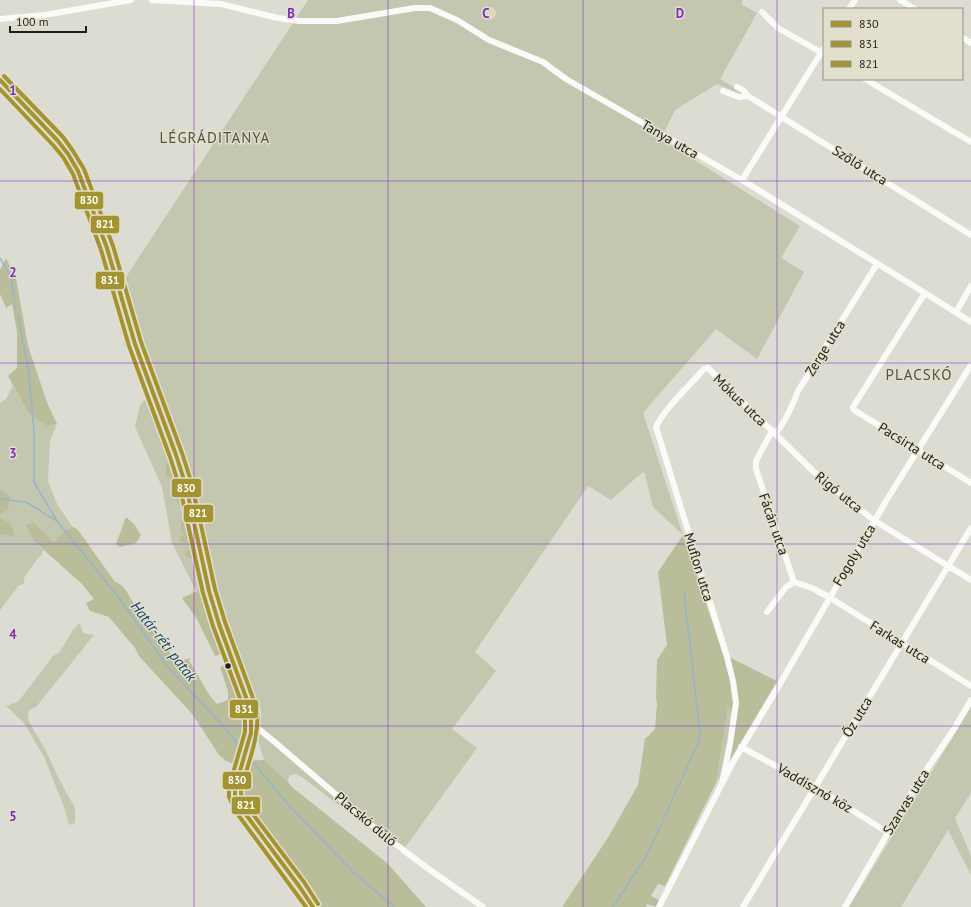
<svg xmlns="http://www.w3.org/2000/svg" width="971" height="907" viewBox="0 0 971 907" font-family="'PT Sans',sans-serif">
<style>
.green{fill:#c4c7af}
.forest{fill:#b9bd9a}
.sand{fill:#ded8bf}
.lines{fill:none;stroke-linecap:round;stroke-linejoin:round}
.stream{stroke:#96b4ce;stroke-width:1.5}
.minor{stroke:#fafaf8;stroke-width:6}
.bus-1-casing{stroke:#e2dfcd;stroke-width:7}
.bus-2-casing{stroke:#e2dfcd;stroke-width:7}
.bus-3-casing{stroke:#e2dfcd;stroke-width:7}
.bus-1{stroke:#a39331;stroke-width:4}
.bus-2{stroke:#a39331;stroke-width:4}
.bus-3{stroke:#a39331;stroke-width:4}
.grid{fill:none;stroke:#7b2cbf;stroke-width:1;stroke-opacity:0.55}
.bus-dot{fill:#1e1d16;stroke:#e2dfcd;stroke-width:1.5}
.labels{text-anchor:middle;dominant-baseline:central;stroke-width:3;stroke-linejoin:round;paint-order:stroke}
.street-label{font-size:14px;fill:#1e1d16;stroke:#e2dfcd}
.neighbourhood-label{font-size:15px;letter-spacing:1px;fill:#525040;stroke:#e2dfcd}
.water-label{font-size:15px;font-style:italic;fill:#0f4169;stroke:#e2dfcd}
.grid-label{font-size:13px;text-anchor:middle;font-weight:bold;fill:#7b2cbf;stroke:#e2dfcd;stroke-width:3;stroke-linejoin:round;paint-order:stroke}
.line-badge{stroke:#e2dfcd;stroke-width:1.5}
.badge-label{font-size:11px;text-anchor:middle;font-weight:bold;fill:#fff}
</style>
<rect width="100%" height="100%" fill="#dddcd2"/>
<path class="green" d="M308,0H743L741,4L757,13L720,79L740,91L742,94L738,93L717,84L675,110L661,139L800,226L781,258L804,272L757,359L716,329L643,413L683,535L653,507L644,471L611,500L588,486L475,652L496,671L452,729L477,748L401,853L302,777L295,774L289,776L288,782L264,760L173,461L166,465V477L174,478L171,493L179,503L189,549L184,555C198,563 202,572 206,587L196,591L172,543L162,487L135,427L140,405L147,397L130,353L123,343L135,334L120,286Z
M13,386L29,414L47,426L57,424L50,441L48,481L58,506L73,527L62,533L54,542L34,522L25,525L35,542L43,550L41,556L38,558L24,578V584L19,585L0,610V534L14,537L11,523L0,518V515L8,510L0,485V403L6,399Z
M80,623L83,633L94,635L36,707L29,710L28,720L45,749L60,781L75,808V823L69,825L64,807L44,757L24,723L6,706L18,702L53,656L59,653L73,630Z
M728,706L732,710L723,772L716,783Z
M971,707V793L955,818L971,856V875L948,830L901,907H849Z"/>
<path class="forest" d="M6,258L16,278L28,346L48,405L57,424L47,426L29,414L8,376L17,368V332L12,304L6,308L0,294V270Z
M173,461L191,518L203,575H193L194,561L184,555L189,549L187,543L180,541V537L185,534L180,530C184,514 181,506 171,493L174,478L166,477V464Z
M0,485L1,490L10,497L8,510L0,515Z
M126,517L134,524L141,535L136,543L120,547L116,544Z
M0,518L11,523L15,537L0,534Z
M34,522L54,542L62,533L73,527L78,530L115,582C128,586 129,600 138,608L170,653L173,660L178,661L190,658L189,661C199,675 205,692 217,704L228,700V691L220,667L227,665L232,676L242,687L252,718L247,736L236,765L226,761L219,755L193,715L139,656L135,648L109,617L90,611L86,603L94,599L82,584L35,542L25,525Z
M683,535L723,654L777,681L723,772L732,711L728,707L716,783L665,886L658,884L651,896L659,900L656,907L647,904L646,907H562L609,836L638,785L645,739L655,729L657,704L656,697L657,660L667,645L658,572Z
M206,587L224,653L215,656L197,619L182,598Z
M264,760L288,782L292,787L387,863L426,907H317L305,887L239,797L240,780L247,761Z"/>
<path class="sand" d="M484 13a6 6 0 1 1 12 0a6 6 0 1 1-12 0Z"/>
<g class="lines">
<path class="stream" d="M0,258L11,278L14,298
M15,302L16,309
M18,315L29,373L34,432V482L57,521L119,598L167,666L225,728L243,750
M0,499L26,502L55,520
M247,755L285,801L352,871L394,907
M613,907L647,855L699,741L700,735L684,592"/>
<path class="minor" d="M152,0L221,4L278,18L299,21H337L415,8H430L457,20L489,40L543,62L566,79L742,180L925,293L971,322
M900,0L915,9
M849,9L855,0
M762,12L778,28L824,54
M0,19L44,15L131,0
M962,37L971,43
M865,79L971,142
M0,80L58,141L68,154L78,171L107,248L135,344L176,455L186,486L209,591L219,624L251,711L252,721L251,733L235,788V795L241,808L299,886L313,907
M737,87L743,90L748,96
M723,91L739,97L748,96L971,235
M742,180L824,48
M925,293L853,407L854,410L971,483
M956,312L971,286
M772,431L756,461V469L794,582L812,588L829,597L971,686
M775,434C786,421 792,406 798,391L877,264
M767,612L786,587L794,582
M251,728L260,730L277,744L383,835L430,870L483,907
M741,747L815,787L887,832
M722,783L730,744L736,703L733,681L727,657L656,427C664,409 690,385 704,369L708,368L813,471L834,489L875,521L971,580
M659,907L732,764L781,682L886,501L971,365
M743,907L971,528
M845,907L914,788L954,729L971,700"/>
<g class="bus-1-casing">
<path id="bus-1" d="M0,80L58,141L68,154L78,171L107,248L135,344L176,455L186,486L209,591L219,624L251,711V733L235,788V795L241,808L299,886L313,907"/>
</g>
<g class="bus-2-casing">
<path id="bus-2" d="M0,89L53,145L63,157L73,174L101,250L129,346L170,457L180,488L203,593L213,626L245,712V732L229,787V797L236,812L306,907"/>
</g>
<g class="bus-3-casing">
<path id="bus-3" d="M4,76L63,137L73,151L84,169L113,246L141,342L182,453L192,484L215,589L225,622L257,709C260,736 248,763 241,789V794L246,805L304,882L318,904"/>
</g>
<use href="#bus-1" class="bus-1"/>
<use href="#bus-2" class="bus-2"/>
<use href="#bus-3" class="bus-3"/>
</g>
<path class="grid" d="M194,0V907M388,0V907M583,0V907M777,0V907M0,181H971M0,363H971M0,544H971M0,726H971"/>
<circle class="bus-dot" cx="228" cy="666" r="3.5"/>
<g class="labels">
<g class="street-label">
<text transform="translate(670 139) rotate(30)">Tanya utca</text>
<text transform="translate(860 165) rotate(32)">Szőlő utca</text>
<text transform="translate(825 348) rotate(-58)">Zerge utca</text>
<text transform="translate(740 400) rotate(44)">Mókus utca</text>
<text transform="translate(912 446) rotate(32)">Pacsirta utca</text>
<text transform="translate(839 492) rotate(39)">Rigó utca</text>
<text transform="translate(774 524) rotate(71)">Fácán utca</text>
<text transform="translate(854 555) rotate(-59)">Fogoly utca</text>
<text transform="translate(699 567) rotate(73)">Muflon utca</text>
<text transform="translate(900 642) rotate(32)">Farkas utca</text>
<text transform="translate(857 717) rotate(-59)">Őz utca</text>
<text transform="translate(815 788) rotate(30)">Vaddisznó köz</text>
<text transform="translate(906 802) rotate(-58)">Szarvas utca</text>
<text transform="translate(366 819) rotate(40)">Placskó dűlő</text>
</g>
<g class="neighbourhood-label">
<text x="215" y="137">LÉGRÁDITANYA</text>
<text x="919" y="374">PLACSKÓ</text>
</g>
<g class="water-label">
<text transform="translate(164 641) rotate(52)">Határ-réti patak</text>
</g>
</g>
<g class="grid-label">
<text x="291" y="18">B</text>
<text x="486" y="18">C</text>
<text x="680" y="18">D</text>
<text x="13" y="95">1</text>
<text x="13" y="277">2</text>
<text x="13" y="458">3</text>
<text x="13" y="639">4</text>
<text x="13" y="821">5</text>
</g>
<g class="line-badge">
<rect x="74" y="191" width="30" height="19" rx="4" fill="#a39331"/>
<rect x="90" y="215" width="30" height="19" rx="4" fill="#a39331"/>
<rect x="95" y="271" width="30" height="19" rx="4" fill="#a39331"/>
<rect x="171" y="478" width="31" height="20" rx="4" fill="#a39331"/>
<rect x="183" y="504" width="31" height="19" rx="4" fill="#a39331"/>
<rect x="229" y="699" width="30" height="20" rx="4" fill="#a39331"/>
<rect x="222" y="771" width="30" height="19" rx="4" fill="#a39331"/>
<rect x="231" y="796" width="30" height="19" rx="4" fill="#a39331"/>
</g>
<g class="badge-label">
<text x="89" y="204">830</text>
<text x="105" y="228">821</text>
<text x="110" y="284">831</text>
<text x="186" y="492">830</text>
<text x="198" y="517">821</text>
<text x="244" y="713">831</text>
<text x="237" y="784">830</text>
<text x="246" y="809">821</text>
</g>
<rect x="823" y="8" width="140" height="72" fill="#e2dfcd" stroke="#949184"/>
<rect x="831" y="21" width="20" height="6" fill="#a39331" stroke="#949184"/>
<text x="859" y="28" font-size="12" fill="#1e1d16">830</text>
<rect x="831" y="41" width="20" height="6" fill="#a39331" stroke="#949184"/>
<text x="859" y="48" font-size="12" fill="#1e1d16">831</text>
<rect x="831" y="61" width="20" height="6" fill="#a39331" stroke="#949184"/>
<text x="859" y="68" font-size="12" fill="#1e1d16">821</text>
<path d="M10 26v6h76v-6" fill="none" stroke="#1e1d16" stroke-width="2"/>
<text x="16" y="26" font-size="12" fill="#1e1d16" stroke="#e2dfcd" stroke-width="3" paint-order="stroke">100 m</text>
</svg>
